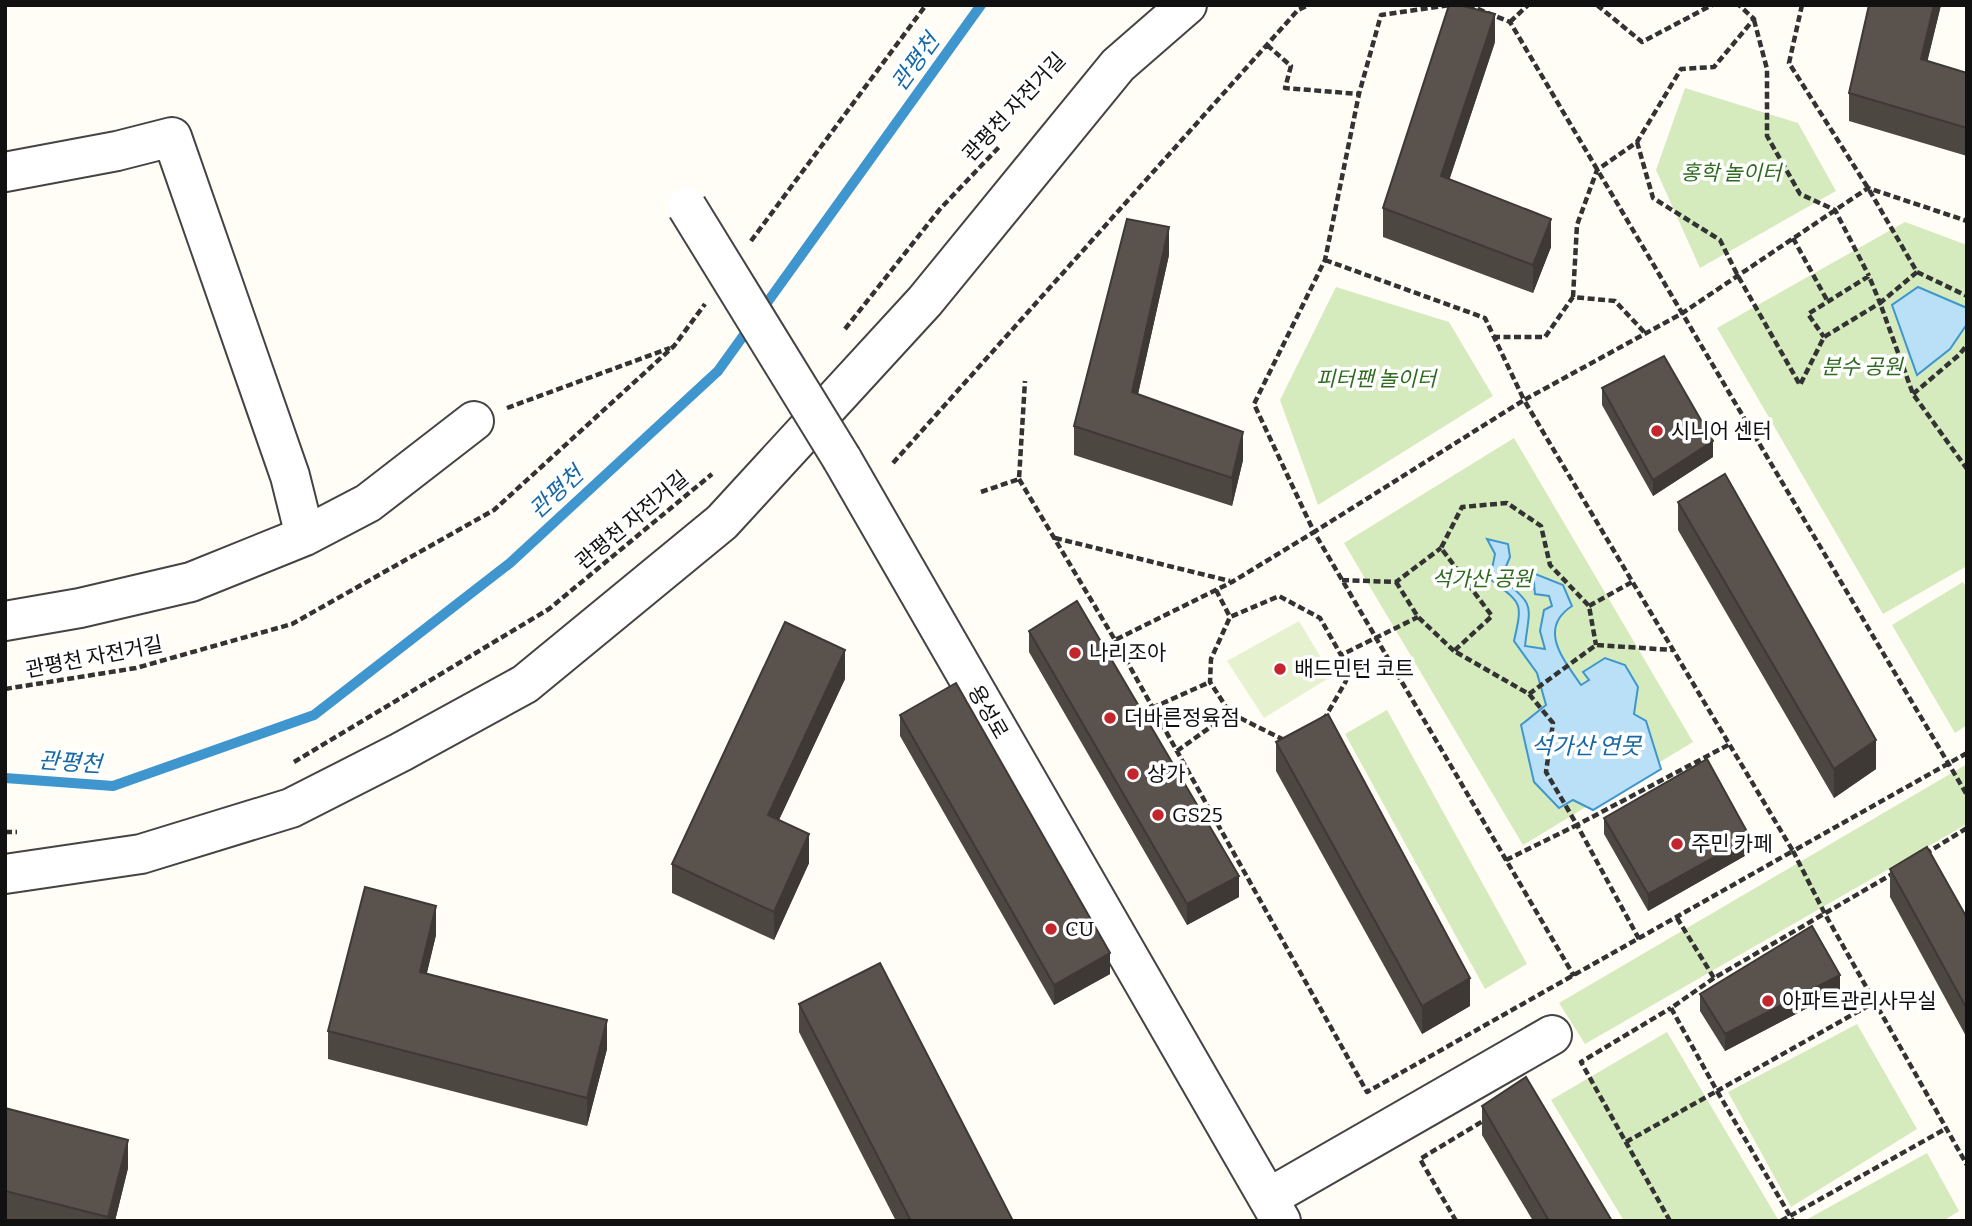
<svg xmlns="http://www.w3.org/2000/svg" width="1972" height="1226" viewBox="0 0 1972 1226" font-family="Bitter,'Noto Sans KR',serif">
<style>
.green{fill:#d5ebbd}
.pitch{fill:#e6f2cf}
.water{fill:#b9e0f7;stroke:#3f96cf;stroke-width:2}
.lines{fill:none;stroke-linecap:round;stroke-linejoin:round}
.stream{stroke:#3f96cf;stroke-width:10}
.minor-casing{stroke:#444;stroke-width:42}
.path{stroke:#333;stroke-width:4.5;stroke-dasharray:7 3.5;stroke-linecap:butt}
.minor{stroke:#fff;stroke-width:38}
.minor-bridge-casing{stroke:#444;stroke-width:42;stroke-linecap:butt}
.minor-bridge{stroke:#fff;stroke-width:38}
.wall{fill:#4d4742}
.shaded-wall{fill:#3f3936}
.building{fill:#5a524d;stroke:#3f3936;stroke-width:2}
.poi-dot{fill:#c4262e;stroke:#fff;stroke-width:2.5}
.labels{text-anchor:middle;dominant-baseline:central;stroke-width:7;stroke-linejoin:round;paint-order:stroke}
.street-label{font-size:21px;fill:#111;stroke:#fff}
.park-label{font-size:21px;font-style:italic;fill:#2f6b1f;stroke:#fff}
.poi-label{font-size:21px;fill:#111;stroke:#fff;text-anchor:start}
.water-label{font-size:23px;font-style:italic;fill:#1768a6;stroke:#fff}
</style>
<rect width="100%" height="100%" fill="#fffdf5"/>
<path class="green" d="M1685,88L1798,123L1836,191L1700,268L1656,170Z
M1905,222L1967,245V566L1883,614L1717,328Z
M1336,287L1449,322L1493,396L1318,505L1280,400Z
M1514,438L1693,742L1523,845L1344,543Z
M1963,582L1967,589V725L1955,733L1892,625Z
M1387,710L1527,964L1485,989L1345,734Z
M1967,764V824L1585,1044L1559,1003Z
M1857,1024L1917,1129L1791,1207L1728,1092Z
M1667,1032L1779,1221H1624L1551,1100Z
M1927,1153L1959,1211L1943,1221H1804Z"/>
<path class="pitch" d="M1299,621L1332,676L1264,718L1227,661Z"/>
<path class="water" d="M1918,287L1967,308V324L1950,349L1917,375L1892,305Z
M1487,539L1508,544L1510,557L1501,578C1536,607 1530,603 1525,646L1545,649L1540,631L1544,610L1552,606L1549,596L1535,594L1533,573L1563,585L1572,606C1537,629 1564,660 1581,685L1589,680L1583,672L1605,658L1625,665L1638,687L1634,714L1646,721L1661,769L1593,810L1573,800L1559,808L1534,782L1521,725L1546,705L1537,673L1514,641C1523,601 1522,604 1490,579L1495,554Z"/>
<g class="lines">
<path class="stream" d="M5,778L113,786L314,715L510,563L718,371L981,5"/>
<g class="minor-casing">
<path id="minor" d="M5,172L117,151L172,137L290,476L305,536
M842,459L1281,1221
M5,621L80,608L191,582L305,536L368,503L474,421
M5,874L141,854L291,808L401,752L525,684L722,522L925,301L1118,65L1187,5
M1268,1198L1552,1035"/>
</g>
<path class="path" d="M1468,5L1510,22L1967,795
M1597,5L1642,42L1712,5
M1802,5L1789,63L1868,188L1917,272L1967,296
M1754,20L1767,69V136L1800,194L1835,210L1869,276
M1510,22L1528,5
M1267,45L1291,66L1285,88L1359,94
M1637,142L1653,198L1720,240L1738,276L1800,385L1824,337L1880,303L1869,276L1808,314L1824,337
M1793,238L1828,302
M751,241L926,5
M1325,260L1485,318L1524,400L1314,532L1254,404L1325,260L1359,94L1381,15L1451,5
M1917,272L1880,303L1913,394L1967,469
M1573,297L1577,225L1597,170L1637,142L1681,69L1714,67L1754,19L1739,5
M845,329L940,209L1000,146
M1493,337H1545L1573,297L1615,301L1646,334
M1913,394L1959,355L1967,345
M507,408L670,348
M893,463L1298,10L1309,5
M1019,479L1115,640L1232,582L1314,532L1574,976
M981,492L1019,479L1025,381
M1055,538L1230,581
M1342,580L1396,582L1441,548
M1396,582L1418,617L1454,651
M1216,590L1230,617
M1589,606L1632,582
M1115,640L1367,1092L1793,851L1524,400L1681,314L1868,188L1967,221
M5,689L136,668L292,624L494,510L674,346L705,304
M1529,694L1596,645L1673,650
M1152,708L1210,682
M1322,719L1326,716L1346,681L1341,655
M1284,740L1230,713L1210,682L1211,659L1230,617L1279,596L1320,618L1341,655L1418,617
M1177,751L1230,713
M1967,753L1793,851L1825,914L1967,1165
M294,762L549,609L712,474
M5,832H17
M1925,854L1967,828
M1506,860L1577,825L1546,772L1553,723L1529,694L1454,651L1492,616L1441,548L1462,507L1507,503L1541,526L1550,565L1589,606L1596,645
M1677,918L1714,978L1894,873
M1639,939L1577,825L1730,744
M1714,978L1671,1008L1717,1091L1875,1002
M1626,1142L1717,1091L1793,1221
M1456,1221L1420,1159L1488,1118
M1670,1221L1581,1062L1671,1008
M1781,1221L1947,1128"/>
<use href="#minor" class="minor"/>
<g class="minor-bridge-casing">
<path id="minor-bridge" d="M687,207L842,459"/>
</g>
<use href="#minor-bridge" class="minor-bridge"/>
</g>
<path class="wall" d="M1869,5H1941L1927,61L1967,73V156L1849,121V93Z
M1495,42L1449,180L1551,247L1533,293L1383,237V208Z
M1169,255L1138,394L1243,460L1232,506L1074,455V426Z
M1602,388L1713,457L1653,496L1602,405Z
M1678,502L1876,769L1834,798L1678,530Z
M1029,631L1239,897L1187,925L1029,652Z
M845,679L779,820L809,863L774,940L672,893V864Z
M900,715L1110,974L1054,1005L900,736Z
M1276,742L1470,1006L1422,1034L1276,771Z
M1604,818L1750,853L1648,911L1604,834Z
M1890,869L1967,918V1038L1890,897Z
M436,935L427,973L607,1049L587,1126L328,1059V1031Z
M1840,991L1725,1051L1700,1011V994Z
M799,1004L1013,1221H896L799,1032Z
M1482,1106L1612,1221H1533L1482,1135Z
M5,1108L128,1168L115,1221H12L5,1219Z"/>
<path class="shaded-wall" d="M1934,5H1941L1921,88V59Z
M1495,14V42L1441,205V176Z
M1551,219V247L1533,293V265Z
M1169,227V255L1132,421V392Z
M1243,432V460L1232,506V478Z
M1713,441V457L1653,496V480Z
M845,650V679L768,843V815Z
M1876,740V769L1834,798V769Z
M809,834V863L774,940V912Z
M1750,837V853L1648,911V894Z
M1239,876V897L1187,925V904Z
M436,906V935L420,1000V972Z
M1110,953V974L1054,1005V985Z
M1840,975V991L1725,1051V1034Z
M1470,978V1006L1422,1034V1006Z
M607,1020V1049L587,1126V1098Z
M128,1140V1168L115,1221H108Z"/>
<path class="building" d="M1449,5H1459L1495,14L1441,176L1551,219L1533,265L1383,208Z
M1869,5H1934L1921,59L1967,73V128L1849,93Z
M1127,219L1169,227L1132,392L1243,432L1232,478L1074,426Z
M1664,356L1713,441L1653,480L1602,388Z
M1725,474L1876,740L1834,769L1678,502Z
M1077,601L1239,876L1187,904L1029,631Z
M785,622L845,650L768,815L809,834L774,912L672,864Z
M956,683L1110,953L1054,985L900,715Z
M1328,714L1470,978L1422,1006L1276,742Z
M1707,759L1750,837L1648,894L1604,818Z
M1927,847L1967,918V1009L1890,869Z
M365,887L436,906L420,972L607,1020L587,1098L328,1031Z
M1812,926L1840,975L1725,1034L1700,994Z
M880,963L1013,1221H911L799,1004Z
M1526,1077L1612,1221H1549L1482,1106Z
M5,1108L128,1140L108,1217L5,1191Z"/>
<g class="poi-dot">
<circle cx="1657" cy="431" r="7"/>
<circle cx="1075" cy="653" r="7"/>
<circle cx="1280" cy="669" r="7"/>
<circle cx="1110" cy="718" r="7"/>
<circle cx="1133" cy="774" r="7"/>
<circle cx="1158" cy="815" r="7"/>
<circle cx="1677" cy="844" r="7"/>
<circle cx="1051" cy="929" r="7"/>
<circle cx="1768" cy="1001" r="7"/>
</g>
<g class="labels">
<g class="street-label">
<text transform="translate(1014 107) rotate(-47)">관평천 자전거길</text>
<text transform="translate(632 520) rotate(-40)">관평천 자전거길</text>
<text transform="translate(94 657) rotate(-11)">관평천 자전거길</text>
<text transform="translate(988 712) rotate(60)">용성로</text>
</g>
<g class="park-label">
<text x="1731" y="173">홍학 놀이터</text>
<text x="1862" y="367">분수 공원</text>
<text x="1376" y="379">피터팬 놀이터</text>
<text x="1482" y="579">석가산 공원</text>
</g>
<g class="poi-label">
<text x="1671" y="431">시니어 센터</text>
<text x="1089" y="653">나리조아</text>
<text x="1294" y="669">배드민턴 코트</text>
<text x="1124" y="718">더바른정육점</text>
<text x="1147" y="774">상가</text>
<text x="1172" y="815">GS25</text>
<text x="1691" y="844">주민 카페</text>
<text x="1065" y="929">CU</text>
<text x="1782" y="1001">아파트관리사무실</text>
</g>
<g class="water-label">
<text transform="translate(915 62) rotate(-54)">관평천</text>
<text transform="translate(556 492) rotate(-43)">관평천</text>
<text x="1586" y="746">석가산 연못</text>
<text transform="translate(70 762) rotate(4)">관평천</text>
</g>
</g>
<rect width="1972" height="1226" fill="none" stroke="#111111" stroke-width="14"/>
</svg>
